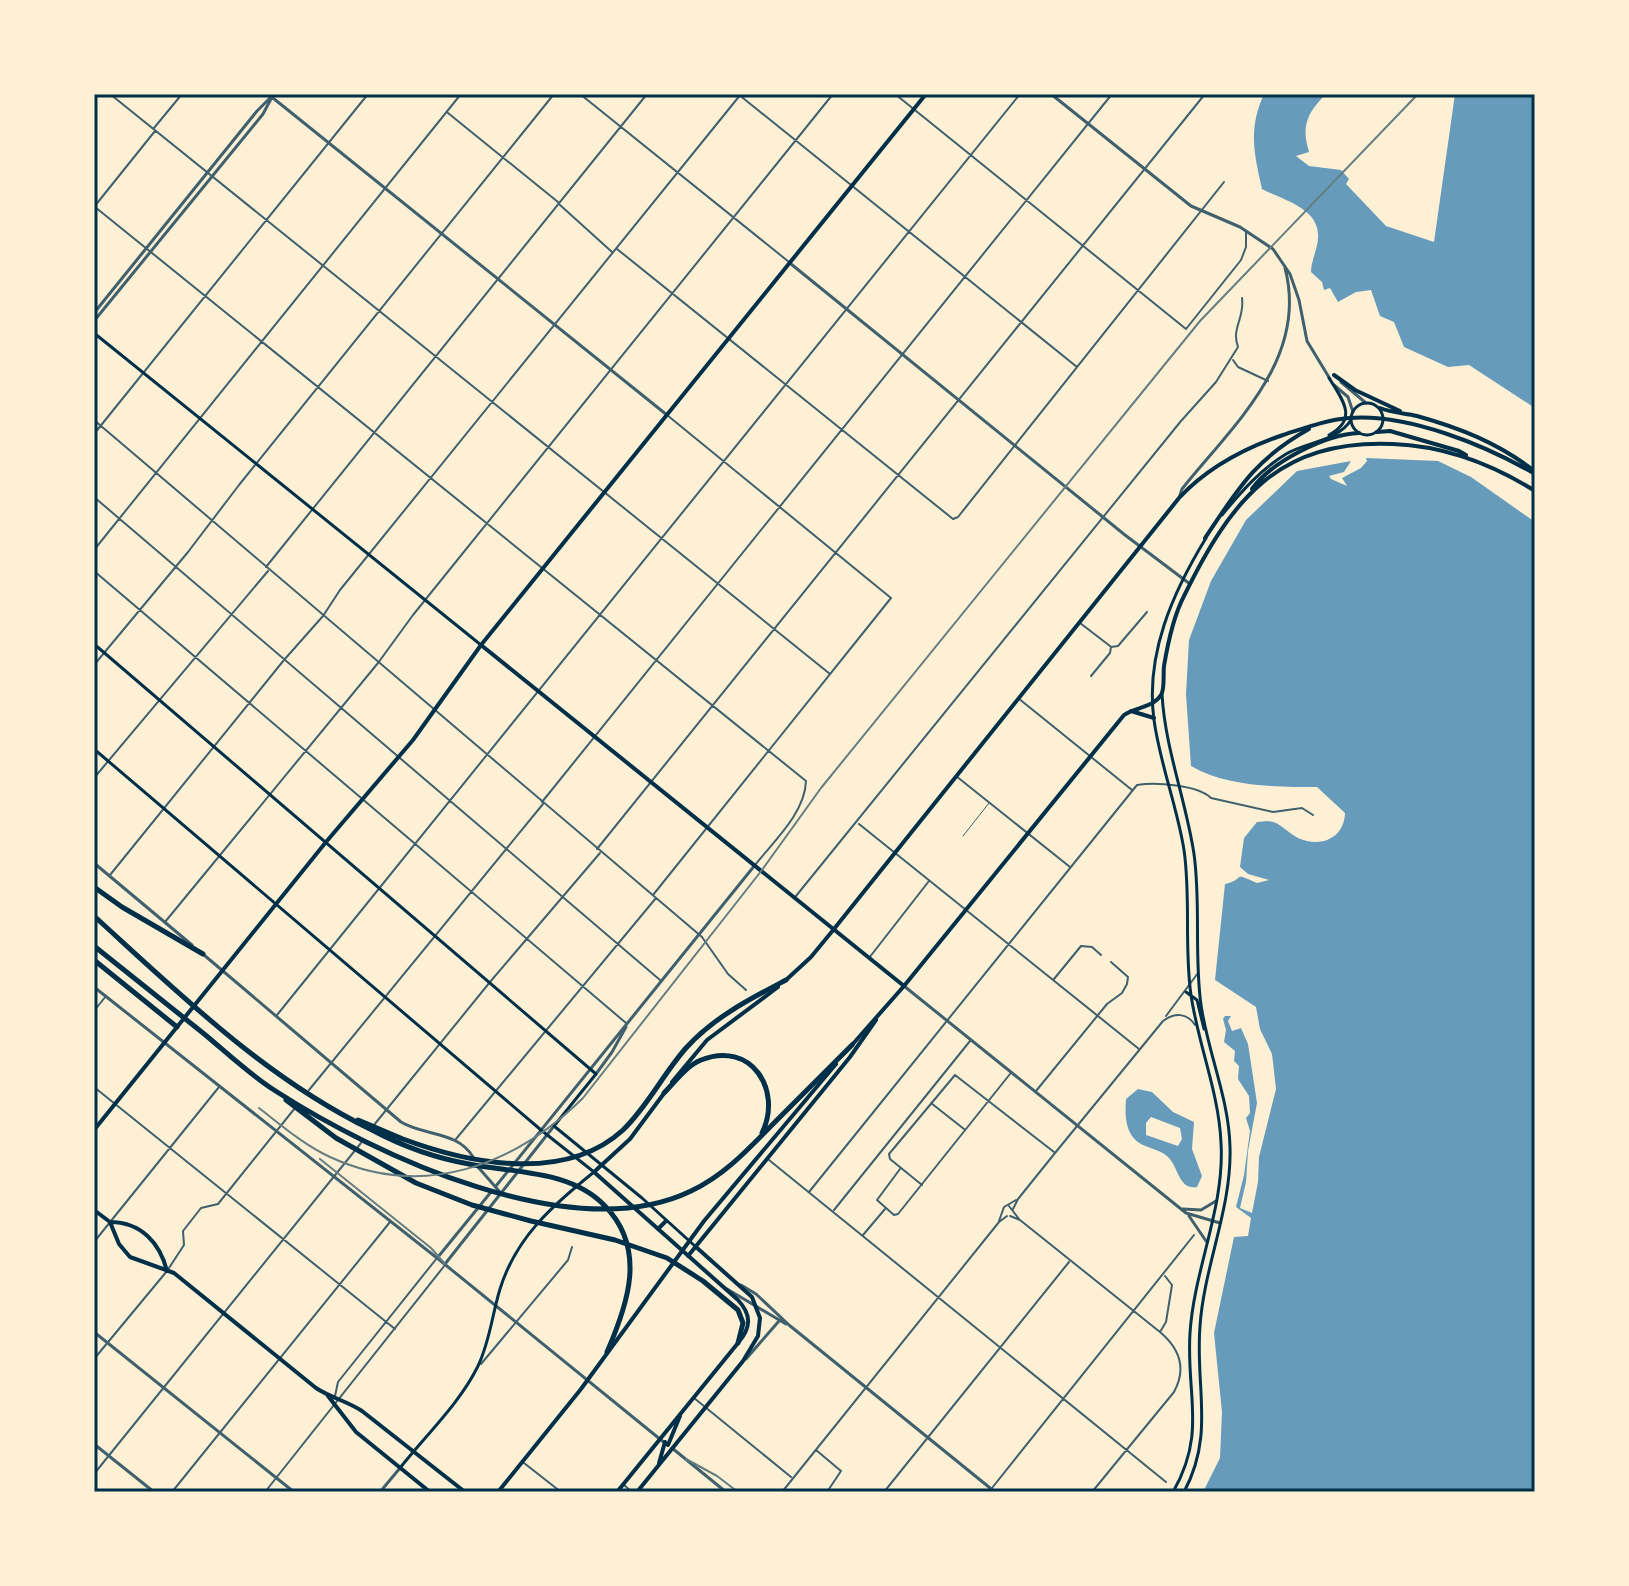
<svg xmlns="http://www.w3.org/2000/svg" width="1629" height="1586" viewBox="0 0 1629 1586" font-family="'DejaVu Sans',sans-serif">
<style>
.water{fill:#669bbc;fill-rule:evenodd}
.lines{fill:none;stroke-linecap:round;stroke-linejoin:round}
.service{stroke:#3f606c;stroke-width:1}
.minor{stroke:#3f606c;stroke-width:2}
.tertiary{stroke:#3f606c;stroke-width:3}
.secondary{stroke:#003049;stroke-width:3}
.primary{stroke:#003049;stroke-width:4}
.trunk{stroke:#003049;stroke-width:4}
.motorway{stroke:#003049;stroke-width:5}
.rail{stroke:#657d81;stroke-width:2}
.neatline{fill:none;stroke:#003049;stroke-width:3}
</style>
<rect width="100%" height="100%" fill="#fdf0d5"/>
<path class="water" d="M1264,94H1326C1307,113 1301,126 1309,152L1296,156L1309,166L1341,170L1349,179L1346,184L1386,226L1434,242L1455,94H1535V408L1469,365L1448,367L1404,347L1394,322L1380,316L1371,290L1356,292L1338,302L1330,288L1324,290L1322,282L1311,272C1311,260 1319,247 1318,234C1317,208 1283,200 1262,189C1254,153 1248,129 1264,94Z
M1366,458L1438,461L1471,477L1535,522V1492H1203L1220,1458L1222,1412L1214,1333L1234,1237L1248,1236L1251,1218L1236,1207L1244,1175L1250,1131L1246,1118L1250,1113L1249,1096L1238,1079L1239,1066L1234,1061L1235,1051L1224,1042L1226,1030L1223,1019L1225,1016H1231L1228,1021L1232,1031L1241,1028L1248,1044L1257,1103L1248,1151L1246,1182L1240,1208L1252,1213L1258,1182L1259,1157L1276,1089L1272,1054L1260,1029L1256,1007L1215,980L1225,884C1247,879 1230,871 1257,883L1269,880L1248,874L1240,867L1244,838L1257,822C1263,822 1270,820 1276,823C1284,827 1290,834 1298,838C1320,848 1344,839 1345,813L1317,787C1276,787 1227,787 1191,766L1186,694L1189,640L1211,581L1246,520L1297,471L1351,461L1344,472L1329,476L1331,479L1347,486L1342,478L1361,468L1367,461Z
M1138,1089L1152,1092L1173,1112L1194,1122L1192,1149L1202,1176L1197,1187C1179,1190 1179,1169 1169,1158C1159,1147 1141,1149 1132,1136C1125,1125 1125,1112 1126,1099ZM1151,1117L1180,1128L1182,1139L1178,1146L1146,1135V1123Z"/>
<g class="lines">
<path class="service" d="M963,836L989,803"/>
<path class="minor" d="M110,94L830,674
M580,94L789,262
M738,94L1077,367
M895,94L1186,329L1241,260L1246,247V232
M448,113L558,202
M154,128L182,94
M560,205L612,252
M94,207L155,131
M95,207L806,781C805,813 774,841 755,865
M617,249L953,519L958,517L1224,182
M1233,360L1238,367L1268,381
M94,420L702,937L728,974L746,990
M94,434L368,94
M94,497L660,980
M94,550L461,94
M266,567L647,94
M94,571L626,1023
M1080,623L1110,646
M94,665L188,552L239,485L554,94
M1091,676L1110,653L1111,647L1118,646L1147,612
M1018,698L1132,790
M956,776L1070,867
M94,778L268,571
M542,802L1112,94
M859,824L1139,1049
M597,849L1205,94
M110,875L284,660L323,616L340,590L741,94
M653,895L891,598L667,415
M796,896L1181,421L1216,382L1238,347C1231,328 1245,318 1242,298
M165,922L378,663L413,615L833,94
M869,958L929,881
M1054,979L1081,946L1092,947L1101,955
M94,1011L106,996
M277,1015L1020,94
M1166,1016L1198,973
M94,1087L395,1329
M309,1090L543,804
M1036,1091L1107,1004L1122,993L1127,984L1128,977L1111,962
M931,1103L964,1129
M374,1125L490,982L600,853
M456,1139L656,898
M769,1160L1166,1482
M900,1169L877,1200L894,1215L898,1214L1010,1074
M922,1185L890,1159L889,1154L955,1075L1054,1152
M809,1192L1137,785C1156,782 1198,785 1211,798L1273,812L1302,808L1313,815
M1009,1206L1019,1219
M1013,1209L1018,1199L1055,1153L1163,1021C1175,1012 1187,1013 1195,1025
M834,1210L970,1041
M1010,1216L1020,1220L1160,1332C1179,1348 1187,1368 1174,1392L1092,1492
M999,1221L1004,1207L1016,1200
M863,1235L885,1209
M94,1242L219,1087
M1160,1332L1166,1322L1172,1285L1165,1276
M94,1359L167,1271L184,1245L183,1231L201,1208L218,1204L295,1108
M481,1364L568,1260L572,1247
M335,1396L338,1382L437,1258
M694,1398L791,1477
M816,1450L841,1471L827,1492
M524,1463L561,1492
M94,1474L361,1143
M624,1485L632,1492
M992,1488L1194,1235
M172,1492L390,1222
M265,1492L445,1265
M782,1492L999,1222L1007,1216
M884,1492L1069,1262"/>
<path class="tertiary" d="M268,94L667,415
M1051,94L1191,206L1240,227L1273,249L1290,274L1299,300L1307,341L1330,379
M791,264L1125,535L1190,584
M94,313L257,111L274,94
M94,321L263,114L272,97
M1341,382L1366,403
M1334,385L1348,397L1353,412
M1179,498L1182,489C1233,425 1309,359 1285,268
M94,863L192,945
M204,955L401,1122C424,1136 458,1131 473,1157
M904,986L1186,1213L1220,1223
M94,987L437,1258L666,1444
M596,1074L612,1052L626,1027
M478,1167L499,1191
M496,1186L755,865
M1183,1209L1201,1210L1216,1201
M1189,1216L1206,1241
M438,1257L491,1192
M445,1264L554,1126
M741,1285L756,1294L789,1325L995,1492
M727,1289L786,1324
M94,1332L294,1492
M746,1359L779,1321
M94,1444L154,1492
M672,1448L726,1492
M380,1492L400,1468"/>
<path class="secondary" d="M94,333L481,645
M1351 419a16 16 0 1 1 32 0a16 16 0 1 1-32 0Z
M1329,435C1359,419 1342,399 1329,378
M1222,515C1241,492 1260,470 1286,454C1306,442 1338,441 1351,420
M94,644L596,1074L554,1126L642,1198L696,1247
M1162,694C1165,749 1186,800 1194,854C1201,904 1194,955 1201,1005C1208,1053 1229,1099 1230,1147C1232,1208 1204,1266 1200,1326C1195,1387 1215,1434 1184,1492
M94,749L541,1130L594,1172C553,1205 516,1237 500,1289C492,1315 490,1341 478,1366C460,1403 426,1435 400,1468
M1186,992L1197,1000L1204,1029
M1173,1492C1207,1433 1186,1395 1190,1333C1194,1269 1225,1207 1221,1143C1219,1093 1198,1044 1191,995C1184,947 1191,898 1184,850C1177,806 1160,764 1154,720C1145,654 1173,592 1206,538"/>
<path class="primary" d="M481,645L904,986
M672,1082L707,1040L778,987
M94,1130L326,842L413,740L481,645L926,94
M94,1210L110,1222L119,1244L130,1257L174,1273L316,1388C331,1398 347,1401 362,1411L465,1492
M110,1222C141,1222 160,1243 167,1271
M658,1229L666,1221
M688,1256L850,1057L876,1020
M328,1396L356,1432L430,1492
M668,1445L680,1416
M659,1463L665,1442
M498,1492L581,1389L704,1221L836,1064
M617,1492L738,1343C751,1328 752,1315 738,1300L594,1172L630,1139L665,1092
M637,1492L743,1361L758,1336L760,1318L752,1297L696,1247"/>
<path class="trunk" d="M1334,375L1355,390L1400,411
M1380,408C1392,413 1405,413 1417,416C1460,428 1498,443 1533,470
M1377,432L1390,431L1459,451L1466,455
M1252,489C1271,462 1326,434 1359,433
M1205,538C1238,489 1255,459 1309,429
M1131,711L1154,718
M786,980L811,957L834,929L1179,498C1207,468 1245,448 1283,435C1305,428 1326,420 1349,418C1407,413 1485,445 1535,474
M852,1045L904,986L1124,715C1135,707 1153,708 1161,695C1165,689 1163,674 1164,666C1168,642 1173,617 1184,596C1231,500 1278,439 1393,444C1444,446 1492,464 1535,491"/>
<path class="motorway" d="M94,887L122,907L203,954
M94,916C181,995 265,1078 372,1130C402,1146 435,1158 469,1164C514,1173 571,1170 605,1206C647,1249 628,1304 607,1352
M94,946C130,975 167,1004 203,1033C226,1052 249,1074 274,1090C376,1156 573,1248 691,1191C727,1174 752,1145 779,1118C804,1093 828,1069 852,1045
M94,960L177,1027
M664,1093C675,1082 686,1066 701,1060C751,1040 783,1090 762,1133
M286,1100L336,1138L416,1183L472,1205L531,1221L615,1240L667,1258L703,1281L738,1310L743,1323L738,1343
M358,1120C373,1126 388,1133 403,1139C470,1164 565,1183 623,1130C648,1106 663,1074 686,1048C714,1017 750,999 786,980"/>
<path class="rail" d="M259,1108C281,1125 304,1145 330,1157C423,1200 514,1166 583,1098L762,870L821,788L1200,321L1418,94
M320,1159L431,1248L445,1264
M686,1459L717,1476L738,1492"/>
</g>
<rect width="1629" height="1586" fill="none" stroke="#fdf0d5" stroke-width="192"/>
<rect x="96" y="96" width="1437" height="1394" class="neatline"/>
</svg>
